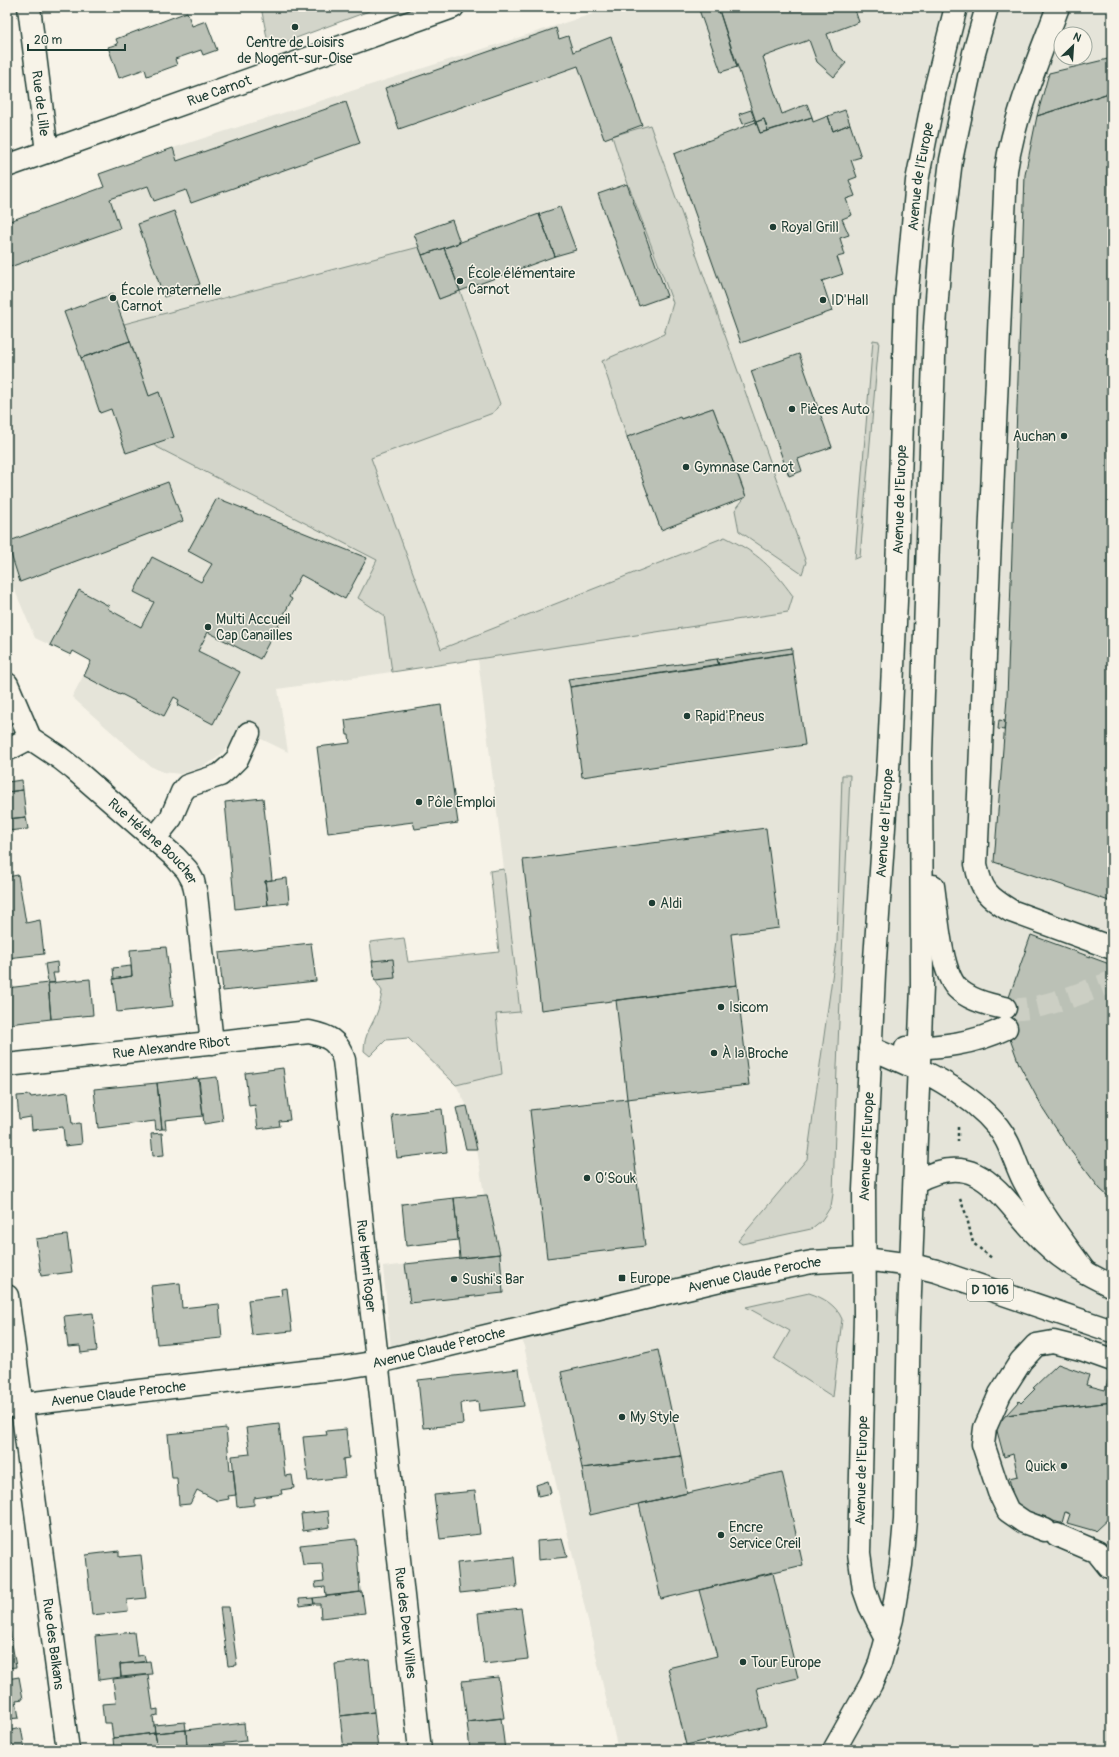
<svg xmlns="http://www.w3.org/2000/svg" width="1119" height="1757" viewBox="0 0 1119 1757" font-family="Pangolin,sans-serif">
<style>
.built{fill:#e5e4d9;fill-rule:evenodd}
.green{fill:#d3d5ca;stroke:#79897f}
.building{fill:#bbc1b6;stroke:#1f3d34}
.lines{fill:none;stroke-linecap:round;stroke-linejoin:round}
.minor-tunnel{stroke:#cccfc4;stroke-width:22;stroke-dasharray:22 11;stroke-linecap:butt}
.minor-casing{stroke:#1f3d34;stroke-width:25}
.highway-casing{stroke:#1f3d34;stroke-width:25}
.path{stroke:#1f3d34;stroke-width:2.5;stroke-dasharray:3 3;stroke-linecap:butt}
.minor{stroke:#f7f3e8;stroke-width:22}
.highway{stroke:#f7f3e8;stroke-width:22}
.poi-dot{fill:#1f3d34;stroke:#f7f3e8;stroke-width:1.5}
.labels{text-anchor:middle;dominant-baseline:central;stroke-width:3;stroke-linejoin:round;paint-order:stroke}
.shield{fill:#f7f3e8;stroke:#60746a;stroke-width:1}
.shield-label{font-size:13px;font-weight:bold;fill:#1f3d34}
.poi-label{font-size:14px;fill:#1f3d34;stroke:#f7f3e8;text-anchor:start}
.street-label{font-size:14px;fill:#1f3d34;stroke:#f7f3e8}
</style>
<rect width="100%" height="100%" fill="#f7f3e8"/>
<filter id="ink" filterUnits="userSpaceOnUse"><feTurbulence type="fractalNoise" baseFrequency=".025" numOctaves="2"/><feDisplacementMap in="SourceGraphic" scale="8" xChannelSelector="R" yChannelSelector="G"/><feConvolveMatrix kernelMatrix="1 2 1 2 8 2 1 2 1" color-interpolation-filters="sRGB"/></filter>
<g filter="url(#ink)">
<path class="built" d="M614,7H1112V1750H618L520,1329L392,1359L383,1267L500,1253L487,1195H484L477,1149L467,1106L456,1085L502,1074L496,1014L520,1011L504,869L478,659L278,689L288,752L237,727L230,745L215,760L197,769L180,774L163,772L150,766L72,697L91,661L73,652L71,655L35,638L7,572V222L104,187L99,174L173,148ZM1061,34H1085V58H1061Z"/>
<path class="green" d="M261,7H380L269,48Z
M650,125L806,562L802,574L739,531L735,510L746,496L713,408L627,437L602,361L664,334L673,303L622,168L612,136Z
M419,247L439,299L460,291L500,404L493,413L371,458L441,649L725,537C759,554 771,566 793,596L788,612L392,672L384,615L358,598L377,560L151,444L159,392L149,396L124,324Z
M873,340L879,341L860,557L855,559Z
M842,775H850L837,1067L833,1194L831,1206L826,1214L821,1221L811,1229L742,1244L738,1241L807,1159L837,942Z
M504,869L520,1012L496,1014L502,1074L456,1085L408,1038L386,1040L370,1056L364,1051C364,1033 373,1025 378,1010C380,1004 381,997 382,991L375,980L370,942L404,938L408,962L499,952L490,871Z
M809,1293C824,1298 836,1305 842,1319L833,1397L774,1359L790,1331L746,1307Z"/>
<path class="building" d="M698,7H718L737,67L721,72Z
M718,7H854L859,22L827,34L833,51L846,63L834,77L817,62L809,40L763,57L782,114L807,104L812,117L768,131L764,119L756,122Z
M187,12L192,26L206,21L217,50L203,55L201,50L175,59L177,65L147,76L145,69L119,78L108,47L118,44L116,39Z
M556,28L559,39L568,36L573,52L611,37L642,125L604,139L578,66L399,129L385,88Z
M1112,58V92L1037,116L1049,73Z
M1112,92V902L994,862L1007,698L1025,175L1037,116Z
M346,102L360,143L191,203L186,190L154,201L148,186L110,199L120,228L7,268V222L104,187L99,174L173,148L177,161Z
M751,110L755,120L743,124L739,114Z
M845,110L850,124L833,131L828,116Z
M828,116L833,131L850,124L861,157L851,160L857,177L849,180L855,196L846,199L852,215L842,219L849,235L840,238L845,255L837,257L843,274L822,281L832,311L741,343L674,154L756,122L760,133L812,117L813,122Z
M764,119L768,131L760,133L756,122Z
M627,184L667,296L639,306L598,194Z
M560,207L576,250L555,256L539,214Z
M174,211L200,284L164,297L138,224Z
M539,214L555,256L460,291L444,248Z
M452,220L460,243L422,255L414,234Z
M444,248L460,291L439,299L422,255Z
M113,294L130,341L81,358L64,312Z
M130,341L149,396L159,392L174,437L126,453L111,409L100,413L81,358Z
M799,354L832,447L798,459L802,471L789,476L751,371Z
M713,408L746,497L661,530L627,437L680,417L681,419Z
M168,482L183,521L20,582L7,542Z
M217,498L367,558L345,599L301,575L289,597L292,599L260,659L208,632L198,651L240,672L213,724L177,705L179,700L174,697L164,716L121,694L120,695L84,676L91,661L73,651L71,655L50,645L79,590L109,606L108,609L141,627L154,602L134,592L152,557L201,582L212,564L188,551Z
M792,648V653L719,665L717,659Z
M792,653L805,745L582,777L570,687Z
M717,659L719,665L570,687L568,679Z
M441,705L458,823L415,829L413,822L328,833L317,747L350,743L349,735H347L345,720Z
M999,720L1005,721L1004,730L998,729Z
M22,780L23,790L7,792V782Z
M23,790L26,817L7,819V792Z
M263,798L272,880L265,881L268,905L235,909L225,802Z
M26,817L28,829L7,831V819Z
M766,828L779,928L731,934L737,985L541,1010L523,860Z
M18,875L26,923L40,920L44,954L7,958V877Z
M287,878L289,903L268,905L265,881Z
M1031,935L1112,965V1200L1100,1189L1070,1150L1042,1107L1019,1064L1002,1017Z
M311,943L316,981L223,991L219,953Z
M166,947L173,1006L117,1012L113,979L132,976L130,950Z
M393,959L395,978L375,980L372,961Z
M57,962L58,973H53L55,983H48L45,964Z
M131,966L132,976L114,979L113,968Z
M90,979L93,1015L51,1019L48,983Z
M48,983L51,1019L9,1024L7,988Z
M737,985L749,1085L627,1099L616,1000Z
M283,1068L290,1120L279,1121L280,1126L258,1129L255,1105L249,1106L245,1073Z
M217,1077L223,1121L204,1124L199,1079Z
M198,1078L203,1116L165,1120L166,1129H162L157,1083Z
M157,1083L162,1129L156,1130L155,1121L98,1128L94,1089Z
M68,1092L72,1124L80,1123L82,1144L65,1146L63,1127L32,1130L31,1117L19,1119L17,1096L30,1095L31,1097Z
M627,1099L645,1246L547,1258L530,1110Z
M467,1106L477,1149H466L456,1108Z
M442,1109L447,1152L397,1158L392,1115Z
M162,1133L164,1155L153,1156L151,1134Z
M487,1195L500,1254L460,1258L454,1198Z
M454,1198L458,1240L406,1246L402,1204Z
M67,1235L72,1272L41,1276L36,1239Z
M500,1254L503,1293L410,1303L405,1264Z
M180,1283L182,1308L219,1304L222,1338L157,1344L151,1286Z
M287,1288L292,1331L252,1335L248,1300L282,1296L281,1289Z
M93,1313L97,1351L81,1353L80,1346L68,1347L64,1316Z
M658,1350L681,1456L582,1468L561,1372Z
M1058,1364L1089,1375L1086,1385L1105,1390L1108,1380L1112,1381V1402L1006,1415L1019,1401L1021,1403L1035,1389L1033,1388Z
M519,1369L524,1406L479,1411L478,1401L461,1403L463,1424L423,1428L418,1380Z
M1112,1402V1515L1095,1531L1067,1523L1070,1514L1065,1512L1062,1523H1060L1046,1519L1047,1517L1016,1509L1009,1478L1018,1476L1013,1454L1004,1457L996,1427L1006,1415Z
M279,1424L285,1476L292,1475L294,1488L281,1490L282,1494L254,1498V1505L237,1507L232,1456L250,1454L246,1428Z
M226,1428L230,1470L233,1469L236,1495L228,1496L229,1499L218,1501L197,1490L190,1504L179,1505L177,1478H172L168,1434Z
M346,1429L349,1458L343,1459L345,1477L308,1481L303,1437L327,1435L326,1431Z
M681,1456L687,1493L590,1515L582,1468Z
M782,1472L803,1565L661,1599L639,1504Z
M548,1481L551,1493L538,1496L536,1485Z
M475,1491L480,1534L440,1539L434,1495Z
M328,1511L330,1527L303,1531L301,1514Z
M356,1539L360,1592L326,1596L325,1587L316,1588L315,1582L324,1581L322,1564L303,1565L300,1545Z
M562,1539L567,1557L538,1560L537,1541Z
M119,1551V1557L141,1555L146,1598L127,1600L128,1611L92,1615L86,1555Z
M514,1557L517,1587L460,1593L457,1563Z
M773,1573L798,1678L757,1688L766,1726L686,1745L668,1668L717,1656L699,1590Z
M362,1592L365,1613L321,1618L320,1604H314L313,1598Z
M313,1598L314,1604L300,1606L299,1599Z
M220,1607H229L237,1665L228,1666Z
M521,1608L528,1659L484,1664L478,1613Z
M10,1632L16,1667L7,1668V1633Z
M134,1632L137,1656L144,1655L146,1662L120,1664L121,1677L99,1680L95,1636Z
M369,1660L374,1712L340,1716L335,1664Z
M150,1661L152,1674L121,1677L120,1664Z
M148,1675L153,1710L158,1709V1715L153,1716L155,1733L113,1738L111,1723H104L102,1704L116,1703L113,1679Z
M19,1677L23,1699L16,1700L19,1718L7,1719V1679Z
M498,1677L504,1718L467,1722L462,1681Z
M374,1712L378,1750H344L340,1716Z
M501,1718L505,1750H470L467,1722Z
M185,1722L186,1730L155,1733L154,1725Z
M244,1723L246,1741L187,1747L186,1730Z
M21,1728L25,1750H7V1731Z
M186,1730L187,1747L158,1750L155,1733Z
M155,1733L158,1750H114L113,1738Z"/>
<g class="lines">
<path class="minor-tunnel" d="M1005,1008C1031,1015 1085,991 1112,982"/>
<g class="minor-casing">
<g id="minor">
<path id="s1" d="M29,7L47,152"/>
<path d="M1058,7C1038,61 1015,113 1006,170L976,864C981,891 988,897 1011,911L1112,948"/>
<path id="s2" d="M7,166L453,7"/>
<path id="s3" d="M7,684L30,738L60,758L74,769L175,857L187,870L193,881L196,894L212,1043"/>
<path d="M7,750L30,738"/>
<path d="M155,838L171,818L182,792L187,786L220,775L228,768L237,759L249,733"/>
<path d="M933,886C937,912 940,970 957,988C969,1000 989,1005 1005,1008"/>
<path d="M870,1048C917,1068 965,1087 998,1127C1011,1143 1015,1164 1024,1181C1041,1213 1064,1243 1085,1272"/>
<path d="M906,1048C942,1047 973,1044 1006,1028"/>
<path id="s4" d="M7,1065L309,1032C328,1036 338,1040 344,1060L420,1750"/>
<path d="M915,1182C983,1143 1003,1205 1046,1244C1064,1262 1089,1275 1112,1286"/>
<path id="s5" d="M7,1296L68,1750"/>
<path id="s6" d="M7,1406L340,1368L378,1362L720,1280L812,1262L865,1259"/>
<path d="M1045,1530L1024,1522L1008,1511L999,1492L983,1444L985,1428L1000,1394L1021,1361L1036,1345L1053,1342L1081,1349L1112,1360"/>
<path d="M1057,1535L1097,1552L1109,1567"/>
<path id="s7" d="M887,1639L870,1606L864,1589L859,1553L865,1316L864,1190L874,974L889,754L896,601L906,300L917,181L935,90L956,7"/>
<path d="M834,1750L871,1684L880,1663L892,1619L901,1565L905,1520L909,1317L922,986L921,754L935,327L941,242L951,160L974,53L987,7"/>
</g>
</g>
<g class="highway-casing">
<path id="highway" d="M865,1259L912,1265L936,1271L1112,1331"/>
</g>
<path class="path" d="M958,1127V1142
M960,1199L966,1214L973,1243L993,1259"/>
<use href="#minor" class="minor"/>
<use href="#highway" class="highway"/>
</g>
</g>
<g class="poi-dot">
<circle cx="295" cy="27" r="4"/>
<circle cx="773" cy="227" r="4"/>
<circle cx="460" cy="281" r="4"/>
<circle cx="113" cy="298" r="4"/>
<circle cx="823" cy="300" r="4"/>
<circle cx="792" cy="409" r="4"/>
<circle cx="1064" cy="436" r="4"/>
<circle cx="686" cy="467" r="4"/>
<circle cx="208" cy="627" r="4"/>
<circle cx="687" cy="716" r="4"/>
<circle cx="419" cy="802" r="4"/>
<circle cx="652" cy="903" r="4"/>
<circle cx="721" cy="1007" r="4"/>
<circle cx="714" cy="1053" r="4"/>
<circle cx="587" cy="1178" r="4"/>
<rect x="618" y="1274" width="8" height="8" rx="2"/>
<circle cx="454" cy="1279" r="4"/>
<circle cx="622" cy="1417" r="4"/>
<circle cx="1064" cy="1466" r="4"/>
<circle cx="721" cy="1535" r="4"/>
<circle cx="743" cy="1662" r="4"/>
</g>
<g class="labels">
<rect class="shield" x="967" y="1279" width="46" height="22" rx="3"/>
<g class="shield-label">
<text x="990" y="1290">D 1016</text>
</g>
<g class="poi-label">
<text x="295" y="42" text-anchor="middle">Centre de Loisirs<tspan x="295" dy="16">de Nogent-sur-Oise</tspan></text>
<text x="781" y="227">Royal Grill</text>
<text x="468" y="273">École élémentaire<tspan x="468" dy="16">Carnot</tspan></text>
<text x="121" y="290">École maternelle<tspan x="121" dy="16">Carnot</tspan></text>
<text x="831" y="300">ID'Hall</text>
<text x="800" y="409">Pièces Auto</text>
<text x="1056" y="436" text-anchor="end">Auchan</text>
<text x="694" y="467">Gymnase Carnot</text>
<text x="216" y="619">Multi Accueil<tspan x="216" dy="16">Cap Canailles</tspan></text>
<text x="695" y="716">Rapid'Pneus</text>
<text x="427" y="802">Pôle Emploi</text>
<text x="660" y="903">Aldi</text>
<text x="729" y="1007">Isicom</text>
<text x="722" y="1053">À la Broche</text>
<text x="595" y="1178">O’Souk</text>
<text x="630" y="1278">Europe</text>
<text x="462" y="1279">Sushi's Bar</text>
<text x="630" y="1417">My Style</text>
<text x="1056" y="1466" text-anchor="end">Quick</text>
<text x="729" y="1527">Encre<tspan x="729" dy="16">Service Creil</tspan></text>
<text x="751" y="1662">Tour Europe</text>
</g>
<g class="street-label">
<text stroke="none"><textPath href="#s2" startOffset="225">Rue Carnot</textPath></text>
<text stroke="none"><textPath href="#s1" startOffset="97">Rue de Lille</textPath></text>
<text stroke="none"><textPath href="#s7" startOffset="1470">Avenue de l'Europe</textPath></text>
<text stroke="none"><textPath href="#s7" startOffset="1146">Avenue de l'Europe</textPath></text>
<text stroke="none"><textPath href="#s7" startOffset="822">Avenue de l'Europe</textPath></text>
<text stroke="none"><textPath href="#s3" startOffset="220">Rue Hélène Boucher</textPath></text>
<text stroke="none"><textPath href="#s4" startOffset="165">Rue Alexandre Ribot</textPath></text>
<text stroke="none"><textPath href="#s7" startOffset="498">Avenue de l'Europe</textPath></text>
<text stroke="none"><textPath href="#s4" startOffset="559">Rue Henri Roger</textPath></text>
<text stroke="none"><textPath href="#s6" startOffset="760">Avenue Claude Peroche</textPath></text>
<text stroke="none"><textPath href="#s6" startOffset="436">Avenue Claude Peroche</textPath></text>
<text stroke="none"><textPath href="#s6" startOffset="112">Avenue Claude Peroche</textPath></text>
<text stroke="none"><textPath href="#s7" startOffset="174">Avenue de l'Europe</textPath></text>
<text stroke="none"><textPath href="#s4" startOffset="918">Rue des Deux Villes</textPath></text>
<text stroke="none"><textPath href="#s5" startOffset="351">Rue des Balkans</textPath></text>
</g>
</g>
<rect width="1119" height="1757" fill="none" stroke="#f7f3e8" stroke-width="24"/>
<rect x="12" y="12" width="1095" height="1733" fill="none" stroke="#1f3d34" stroke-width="1.5" filter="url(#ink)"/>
<g transform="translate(1073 46) rotate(25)"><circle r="19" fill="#f7f3e8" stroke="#a1aaa0"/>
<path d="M0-3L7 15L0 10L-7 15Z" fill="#1f3d34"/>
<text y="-6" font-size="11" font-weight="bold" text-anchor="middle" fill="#1f3d34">N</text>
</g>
<path d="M28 44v6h97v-6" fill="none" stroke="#1f3d34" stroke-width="2"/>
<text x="34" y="44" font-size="12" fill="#1f3d34" stroke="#f7f3e8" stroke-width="3" paint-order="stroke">20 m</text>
</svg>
